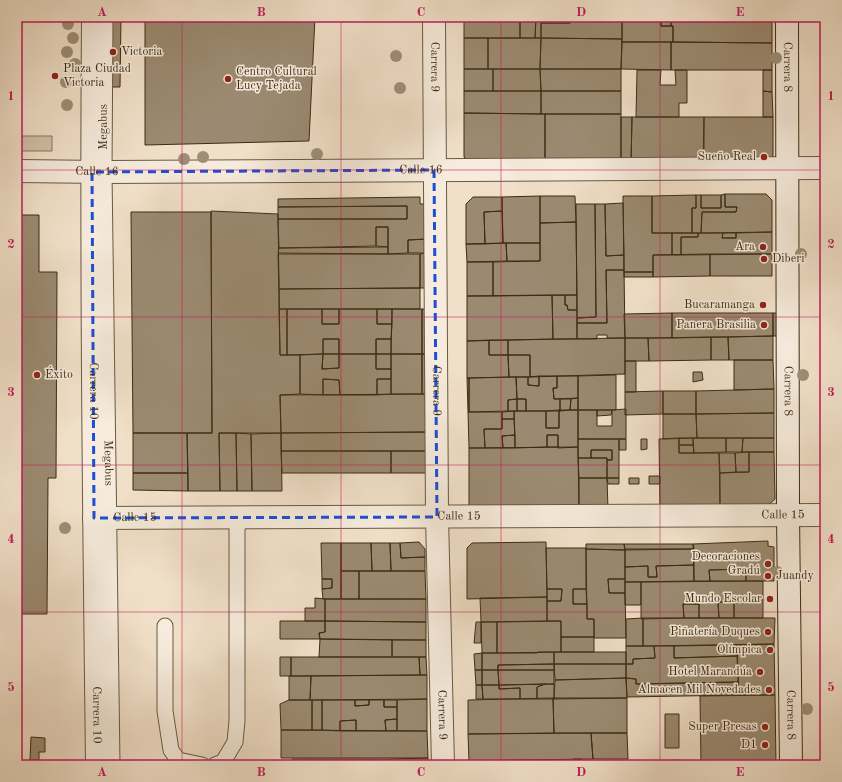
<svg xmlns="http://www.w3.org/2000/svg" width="842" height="782" viewBox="0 0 842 782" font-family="'Old Standard TT',serif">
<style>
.green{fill:#d2c1aa;stroke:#88765e}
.building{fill:#9b8a71;stroke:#3d2c12}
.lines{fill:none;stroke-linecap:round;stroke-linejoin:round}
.service-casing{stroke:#6a5940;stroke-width:17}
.minor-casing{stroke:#6a5940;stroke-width:24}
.secondary-casing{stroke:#3d2c12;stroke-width:24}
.service{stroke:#f6ebdc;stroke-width:15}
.minor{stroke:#f6ebdc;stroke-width:22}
.secondary{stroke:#f6ebdc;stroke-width:22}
.tree{fill:#9e8e75}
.marked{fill:none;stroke:#1d4ed8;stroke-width:3;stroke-dasharray:8 5;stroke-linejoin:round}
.grid{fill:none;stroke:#c2185b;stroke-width:1;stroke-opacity:0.55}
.poi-dot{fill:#8f2418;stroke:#f6ebdc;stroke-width:1.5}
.labels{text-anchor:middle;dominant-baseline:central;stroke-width:3;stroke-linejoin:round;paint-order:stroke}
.poi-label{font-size:12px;fill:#3d2c12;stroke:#f6ebdc;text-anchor:end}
.street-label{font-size:12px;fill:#3d2c12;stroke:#f6ebdc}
.neatline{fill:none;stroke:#c2185b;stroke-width:1.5}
.grid-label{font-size:13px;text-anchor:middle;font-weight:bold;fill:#c2185b}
</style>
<rect width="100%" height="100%" fill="#f1e0c9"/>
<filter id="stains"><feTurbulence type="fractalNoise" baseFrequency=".005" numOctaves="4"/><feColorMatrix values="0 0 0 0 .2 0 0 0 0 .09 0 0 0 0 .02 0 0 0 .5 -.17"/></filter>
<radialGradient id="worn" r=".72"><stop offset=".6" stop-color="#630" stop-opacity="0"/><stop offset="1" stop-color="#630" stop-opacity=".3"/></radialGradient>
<path class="green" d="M17,136H52V151H17Z"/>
<path class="building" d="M105,17H121L120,87H104Z
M145,17H315L309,141L145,145Z
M464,17H520V38H464Z
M520,17H536L535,38H520Z
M536,17H570V23H541V38H535Z
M570,17H622V39L541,38V23H570Z
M622,17H661V26H673V42H622Z
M661,17H671V26H661Z
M671,17H772V43L673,42V26H671Z
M464,38H488V69H464Z
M488,38H541L540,69H488Z
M541,38L622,39L621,69H540Z
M622,42H671V70L621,69Z
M671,42L772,43V70H671Z
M464,69H493V91H464Z
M493,69H540L541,91H493Z
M540,69H621V91H541Z
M637,70H661L660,85H676L675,70H687V103H679V117H636Z
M763,70H772V92L763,91Z
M464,91H541V114L464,113Z
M541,91H621V114H541Z
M763,91L772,92L773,117H763Z
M464,113L545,114V163H471L464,157Z
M545,114H621V164L545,163Z
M621,117H632L631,164H621Z
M632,117H704L703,164H631Z
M704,117H773V165H704Z
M725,194V207H737L736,212H702L701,233H692V208H696V195H701V208H721V195Z
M725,194H766L772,200V232L701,233L702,212H736L737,207H725Z
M696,195V208H692V233H652V196Z
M701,195H721V208H701Z
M540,196H575L576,222L540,223Z
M540,196V243H503L502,197Z
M623,196H652V233H672V255H653V272H624Z
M420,197V204H427L428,239L408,240V253L388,254V227H376V246L279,248L278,219H407V206L278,207V199Z
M473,197H502V211L484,212L485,244H466V204Z
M623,203L624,255L606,256L605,204Z
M576,204H595L596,317L577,318Z
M595,204H605L606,256L624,255V270H606L607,323H577V318L596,317Z
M407,206V219H278V207Z
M211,211L278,214L280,355H300V394L280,395L281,433H219L220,491H188L187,433H212Z
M502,211L503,243L485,244L484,212Z
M131,212H211L212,433H133Z
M17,215H39V272H57L56,478H48L47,614H17Z
M576,222L577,295L493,296V262L540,261V223Z
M376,227H388V247L376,246Z
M772,232V254L681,255V237H698V233H723L722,238H736V233Z
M672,233H698V237H681V255H672Z
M723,233H736V238H722Z
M428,239V253H408V240Z
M506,243H540V261H507Z
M506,243L507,261L467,262L466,244Z
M388,247V254L278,253L279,248Z
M428,253V288H420V254Z
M278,254H420V288L279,289Z
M710,254V276L653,277V255Z
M710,254H772V276H710Z
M467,262H493V296H467Z
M606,270H624L625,338H607V335H597V339H577V323H607Z
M624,272H653V277H624Z
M407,288H420V309H279V289Z
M552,295H565V305H567L568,310H577V339H553Z
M552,295L553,339L467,341V296Z
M565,295H577V310H568L567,305H565Z
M279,309H287V355H280Z
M287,309H322V324H339V309H377V324H392L391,339H376V354H339V339H323V354L287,355Z
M322,309H339V324H322Z
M377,309H392V324H377Z
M392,309H422V354H391Z
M422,309H431V354H422Z
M672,313V338H625L624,314Z
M672,313H773V336L672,338Z
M773,313H781V336H773Z
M773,336V360H729L728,337Z
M711,337H728L729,360H711Z
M711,337V360L649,361L648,338Z
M625,338H648L649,361H625Z
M625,338V374L530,377V355H508V340Z
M323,339H339V354H323Z
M376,339H391V354H376Z
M489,340V355H508L509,377L467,378V341Z
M489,340H508V355H489Z
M323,354H339V368L322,369Z
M323,354L322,369L339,368V354H376V369H391V379H377V395H340L339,380L323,379V395L300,394V355Z
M376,354H391V369H376Z
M391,354H422V394H391Z
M422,354H431L429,394H422Z
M508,355H530V377H509Z
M734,360H773L774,389L734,390Z
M625,361H636V392H625Z
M693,372H702L703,380L693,382Z
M616,375V410H578V376Z
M539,376V386L528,385V377Z
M539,376H557V388H553L554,399H560V411H526V399H517L516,377H528V385L539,386Z
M557,376H578V398L554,399L553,388H557Z
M516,377L517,399L508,400V411L469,412V378Z
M467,378H469V412H468Z
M323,379L339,380L340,395H323Z
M377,379H391V394L377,395Z
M774,389V413L696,414V391Z
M663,391H696V414H663Z
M663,391V414L625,415V392Z
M429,394L430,432L281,433L280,395Z
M578,398V410H570L571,399Z
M517,399V411H508V400Z
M517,399H526V411H517Z
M560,399H571L570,410L560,411Z
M626,409V439H578V410H597V426H612V410Z
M559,410V428H546V411Z
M559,410H578V447L558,448V435H547V447L515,448L514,411H546V428H559Z
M597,410H612L611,415L597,416Z
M514,411V419H502V412Z
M468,412H502V429H484L485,448H469Z
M774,413V438H697L696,414Z
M663,414H696L697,438L663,439Z
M502,419H514L515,435L502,436L503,448H485L484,429H502Z
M430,432V451H281V433Z
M133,433H187L188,473H133Z
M219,433H236L237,491H220Z
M236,433L251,434L252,491H237Z
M281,433L282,491H252L251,434Z
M515,435V448H503L502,436Z
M547,435H558V447H547Z
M679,438H693V445H679Z
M679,438V453H719L720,508L660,509L659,439Z
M693,438H726V452L694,453Z
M726,438H743L742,452H726Z
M743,438H774V452H742Z
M578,439H619V478H607V460H612V450H591V458H578Z
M619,439H626V450H619Z
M641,439H647V449L641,450Z
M679,445H693L694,453H679Z
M578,447L579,510L469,506V448Z
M591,450H612V460H607V458H591Z
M281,451H391V473H282Z
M391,451H430V473H391Z
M749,452V472H736L735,453Z
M749,452H774L775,499L765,508H720V473L749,472Z
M719,453H735L736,472L720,473Z
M578,458H607V478H579Z
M133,473H188V491L133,490Z
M649,476H660V484H649Z
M579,478H607L608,509L579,510Z
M607,478H619V484H608Z
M629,478H639V484H629Z
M768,541V546L774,547V581H746V569L709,570L710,581H694L693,544Z
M419,542L425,549V557L401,558L400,543Z
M546,542L547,597L467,599V548L472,543Z
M321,543H341V599H323L322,589L332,588V579H322Z
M341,543H371L372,571H341Z
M371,543H390L391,571H372Z
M390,543H400L401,558L425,557V571H391Z
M586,544H624L625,550L586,549Z
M624,544H693L694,549L625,550Z
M546,548H586V589H573V604H587V619H594V637H561V621H547V601H561L562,589H547Z
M586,549L625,550V579H608L609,593H625L626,638H594V619H587Z
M694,549V565L656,566L657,577H648V566L625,567V549Z
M694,565V581L625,582V567L648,566V577H657L656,566Z
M746,569V581H710L709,570Z
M341,571H359V599H341Z
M359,571H425L426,599H359Z
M322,579H332V588L322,589Z
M608,579H625V593H609Z
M763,581V618H734V602H718L719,618H699V604H683L684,618L641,619V582Z
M625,582H641V605H625Z
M547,589H562L561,601H547Z
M573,589H586L587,604H573Z
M547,597V621L481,622L480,598Z
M315,598L325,599V621H305V608H315Z
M325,599H426V622L325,621Z
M718,602H734V618H719Z
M683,604H699V618H684Z
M643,618V646H626V619Z
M643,618H775L774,644L643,646Z
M280,621H325V632L319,633L320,639H280Z
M325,621L426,622V640L320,639L319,633L325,632Z
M561,621V652L497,653V622Z
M476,622H481V643H474Z
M481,622H497V653H482Z
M561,637H594V652H561Z
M320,639L392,640V657H319Z
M392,640H426V657H392Z
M774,644L775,695H739L737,645Z
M737,645V656L674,658V646Z
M626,646H654L655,658L633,659V664H626Z
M654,646H674V658L737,656L738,682L636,684V679L626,678V664H633V659L655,658Z
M538,652H554V664L498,665V670H482V653H537Z
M554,652H626V664H554Z
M482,653V670H475L474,654Z
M280,657H291V676H280Z
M291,657H419L420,675L291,676Z
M419,657H426L427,675H420Z
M554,664H626V678L555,680Z
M554,664V670H498V665Z
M475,670H482V685H476Z
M482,670H498L499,685H482Z
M498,670H554V684L499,685Z
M427,675V699L310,700L311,676Z
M289,676H311L310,700H289Z
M626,678L636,679V684L738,682L739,695L627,697Z
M626,678L627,698L554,699L555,680Z
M545,684L537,687V699H520V688L499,689V685Z
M545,684H554V699H537V687Z
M476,685H482L483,699H476Z
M482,685H499V689L520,688V699H483Z
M775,695L776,765H701L700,696Z
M553,698H627V733H554Z
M553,698L554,733L468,734V700Z
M427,699V731H397V700Z
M289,700H312V730H281L280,704Z
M312,700H322V730H312Z
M322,700H355V706L369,705V700H384V707H397V719L385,720L386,731H356V720L340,721V731L322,730Z
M355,700H369V705L355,706Z
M384,700H397V707H384Z
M665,714H679V748H665Z
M397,719V731H386L385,720Z
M356,720V731H340V721Z
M281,730L427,731L428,758H281Z
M591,733H627L628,759H593Z
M591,733L593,759L469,761L468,734Z
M31,737L45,738V752H39V760H30Z
M428,758V765H391V759Z
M292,759H391V765H292Z
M573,759H582V765H573Z
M516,760H528L529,765H517Z
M516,760L517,765H469V761Z
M528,760H538V765H529Z
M538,760H558V765H538Z
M558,760H567V765H558Z
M679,760V765H665L666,761Z"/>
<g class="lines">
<g class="service-casing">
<g id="service">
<path id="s1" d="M105,17L104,172L112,765"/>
<path d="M165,626V711L171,750L178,760L202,765"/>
<path d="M215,765L223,762L235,742L237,721V529L240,518"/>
</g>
</g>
<g class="minor-casing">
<g id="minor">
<path id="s2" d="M93,17C91,266 94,516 97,765"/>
<path id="s3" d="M434,17L437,517L443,765"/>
<path id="s4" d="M17,171L104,172L825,168"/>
<path id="s5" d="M94,518L825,515"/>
</g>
</g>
<g class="secondary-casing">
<g id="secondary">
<path id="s6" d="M787,17L788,515L791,765"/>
</g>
</g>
<use href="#service" class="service"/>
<use href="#minor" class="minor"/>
<use href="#secondary" class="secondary"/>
</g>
<g class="tree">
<circle cx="68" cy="24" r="6"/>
<circle cx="73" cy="38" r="6"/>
<circle cx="67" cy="52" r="6"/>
<circle cx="396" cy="56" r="6"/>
<circle cx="776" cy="58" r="6"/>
<circle cx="75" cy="64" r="6"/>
<circle cx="66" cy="82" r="6"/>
<circle cx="400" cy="88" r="6"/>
<circle cx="67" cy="105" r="6"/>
<circle cx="317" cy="154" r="6"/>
<circle cx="203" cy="157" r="6"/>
<circle cx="184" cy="159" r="6"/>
<circle cx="801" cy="254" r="6"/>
<circle cx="803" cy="375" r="6"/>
<circle cx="65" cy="528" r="6"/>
<circle cx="777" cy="572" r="6"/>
<circle cx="807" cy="709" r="6"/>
</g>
<path class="marked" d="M434,170L437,517L94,518L92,172Z"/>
<path class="grid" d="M182,17V765M341,17V765M501,17V765M660,17V765M17,170H825M17,317H825M17,465H825M17,612H825"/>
<g class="poi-dot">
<circle cx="113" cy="52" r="4"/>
<circle cx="55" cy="76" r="4"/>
<circle cx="228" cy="79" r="4"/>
<circle cx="764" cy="157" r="4"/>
<circle cx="763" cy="247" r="4"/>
<circle cx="764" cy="259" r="4"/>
<circle cx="763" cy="305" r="4"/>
<circle cx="764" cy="325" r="4"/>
<circle cx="37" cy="375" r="4"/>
<circle cx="768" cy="564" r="4"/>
<circle cx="768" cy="576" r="4"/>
<circle cx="770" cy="599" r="4"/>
<circle cx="768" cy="632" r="4"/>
<circle cx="770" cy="650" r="4"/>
<circle cx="760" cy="672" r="4"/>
<circle cx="769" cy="690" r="4"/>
<circle cx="765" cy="727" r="4"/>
<circle cx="765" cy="745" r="4"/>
</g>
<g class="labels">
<g class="poi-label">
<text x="121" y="52" text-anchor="start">Victoria</text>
<text x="63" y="69" text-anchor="start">Plaza Ciudad<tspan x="63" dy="14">Victoria</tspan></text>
<text x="236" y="72" text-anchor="start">Centro Cultural<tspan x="236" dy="14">Lucy Tejada</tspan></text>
<text x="756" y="157">Sueño Real</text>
<text x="755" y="247">Ara</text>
<text x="772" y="259" text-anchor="start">Diberi</text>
<text x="755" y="305">Bucaramanga</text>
<text x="756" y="325">Panera Brasilia</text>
<text x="45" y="375" text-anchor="start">Éxito</text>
<text x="760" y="557">Decoraciones<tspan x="760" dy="14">Gradú</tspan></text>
<text x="776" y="576" text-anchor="start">Juandy</text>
<text x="762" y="599">Mundo Escolar</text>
<text x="760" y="632">Piñatería Duques</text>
<text x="762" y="650">Olímpica</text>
<text x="752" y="672">Hotel Marandúa</text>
<text x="761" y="690">Almacen Mil Novedades</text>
<text x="757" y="727">Super Presas</text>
<text x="757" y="745">D1</text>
</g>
<g class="street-label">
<text stroke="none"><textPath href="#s3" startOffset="50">Carrera 9</textPath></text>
<text stroke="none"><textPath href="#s6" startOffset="50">Carrera 8</textPath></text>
<text transform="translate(104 127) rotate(-90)">Megabus</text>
<text stroke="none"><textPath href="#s4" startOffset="404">Calle 16</textPath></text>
<text stroke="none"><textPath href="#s4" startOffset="80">Calle 16</textPath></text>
<text stroke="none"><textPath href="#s2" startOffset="374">Carrera 10</textPath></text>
<text stroke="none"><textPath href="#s3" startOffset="374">Carrera 9</textPath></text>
<text stroke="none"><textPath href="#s6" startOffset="374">Carrera 8</textPath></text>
<text stroke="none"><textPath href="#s1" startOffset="446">Megabus</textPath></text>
<text stroke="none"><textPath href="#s5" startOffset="689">Calle 15</textPath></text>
<text stroke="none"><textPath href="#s5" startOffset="365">Calle 15</textPath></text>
<text stroke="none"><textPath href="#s5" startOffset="41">Calle 15</textPath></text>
<text stroke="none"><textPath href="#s2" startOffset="698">Carrera 10</textPath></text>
<text stroke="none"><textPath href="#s3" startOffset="698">Carrera 9</textPath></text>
<text stroke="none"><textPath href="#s6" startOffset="698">Carrera 8</textPath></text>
</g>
</g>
<rect width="842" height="782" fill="none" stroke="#f1e0c9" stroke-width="44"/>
<rect x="22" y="22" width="798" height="738" class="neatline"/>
<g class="grid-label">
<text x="102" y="16">A</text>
<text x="261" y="16">B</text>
<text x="421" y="16">C</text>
<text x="581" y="16">D</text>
<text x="740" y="16">E</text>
<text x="11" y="100">1</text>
<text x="831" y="100">1</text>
<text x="11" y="248">2</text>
<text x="831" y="248">2</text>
<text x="11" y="396">3</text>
<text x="831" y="396">3</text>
<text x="11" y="543">4</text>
<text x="831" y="543">4</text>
<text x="11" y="691">5</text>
<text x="831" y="691">5</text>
<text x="102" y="776">A</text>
<text x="261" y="776">B</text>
<text x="421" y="776">C</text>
<text x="581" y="776">D</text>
<text x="740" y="776">E</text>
</g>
<rect width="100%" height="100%" filter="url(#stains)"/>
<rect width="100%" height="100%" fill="url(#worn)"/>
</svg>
